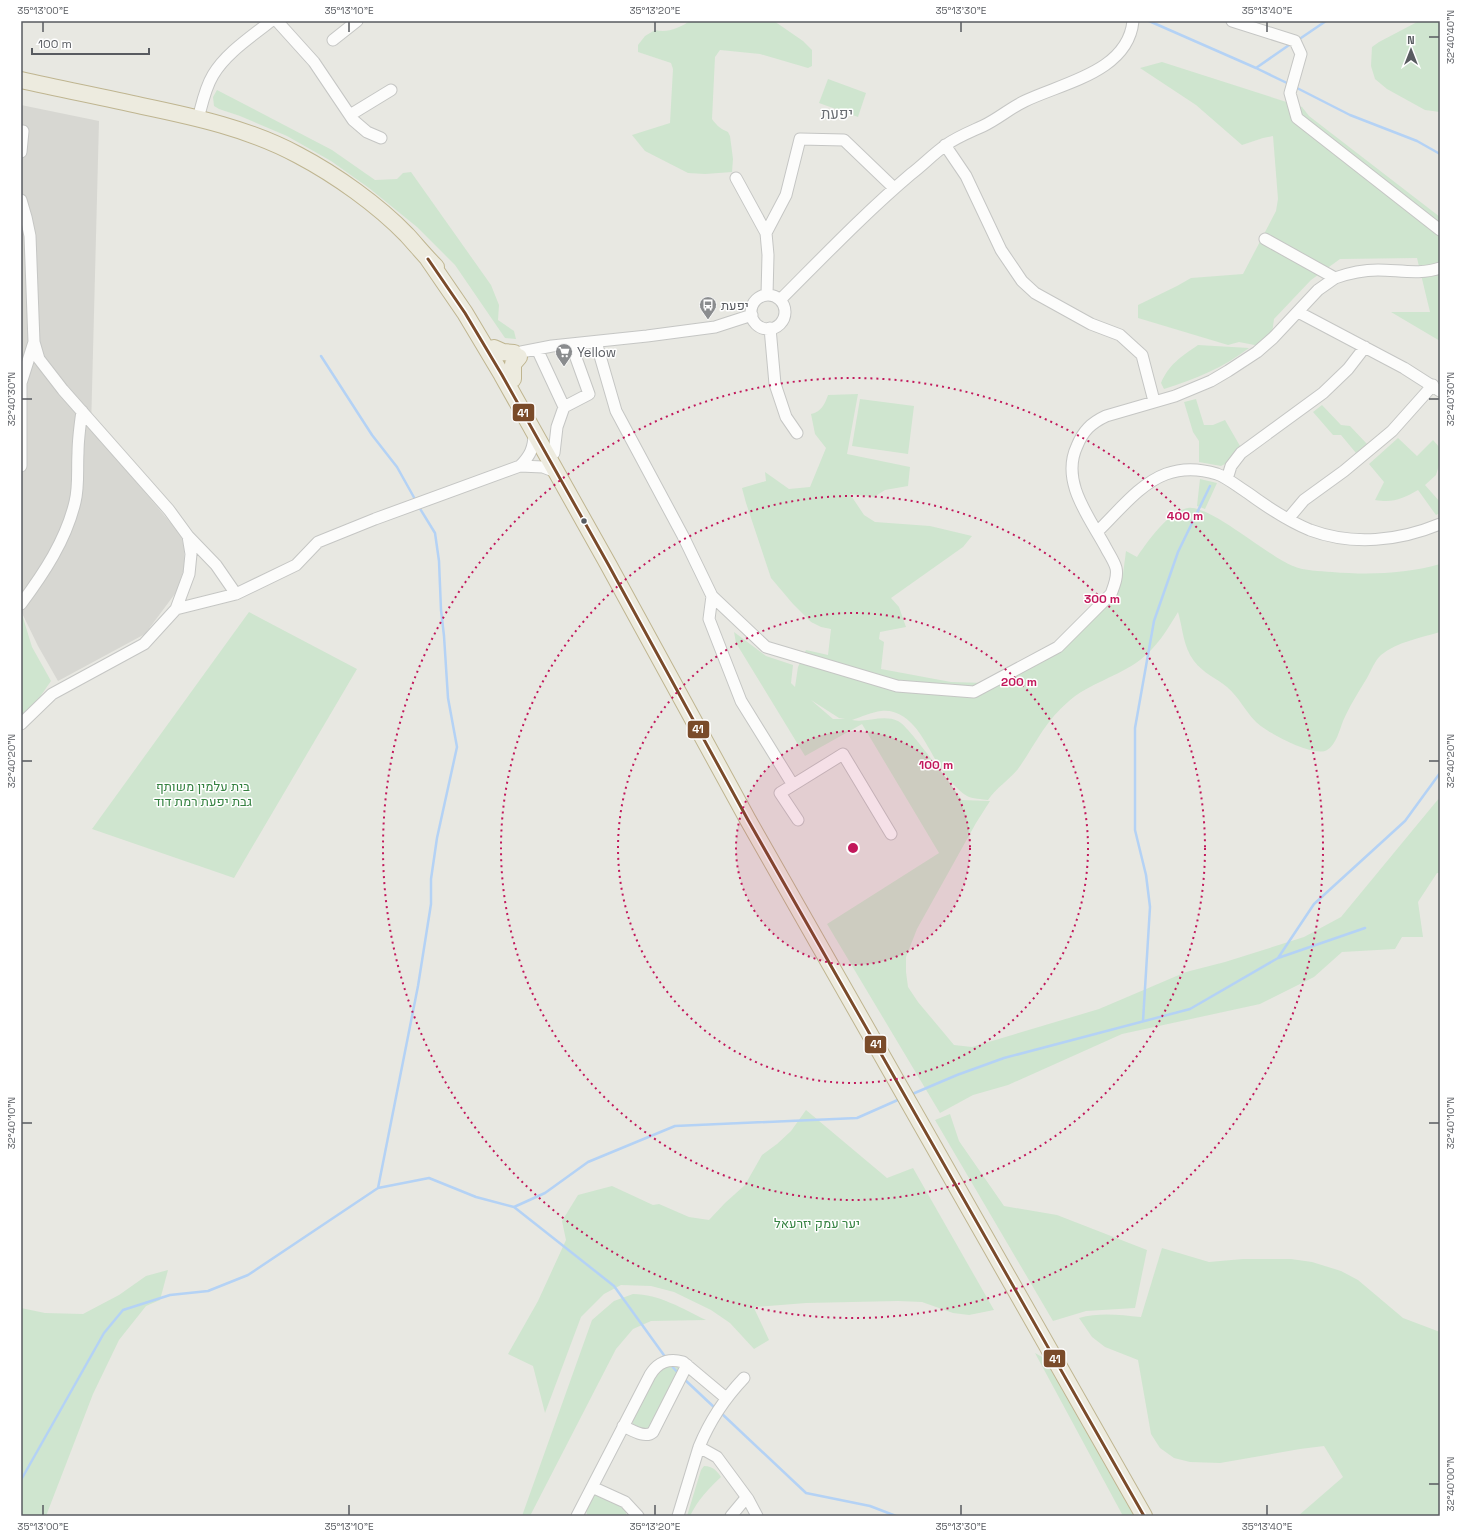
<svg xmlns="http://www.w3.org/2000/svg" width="1461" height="1537" viewBox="0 0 1461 1537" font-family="'Space Grotesk',Heebo,sans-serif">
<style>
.industrial{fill:#d7d7d2}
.green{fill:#cfe5cf;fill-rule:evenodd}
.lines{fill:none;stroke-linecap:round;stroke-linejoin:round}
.stream{stroke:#b4d2f5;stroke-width:2.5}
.minor-casing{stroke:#c5c6c4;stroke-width:13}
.highway-casing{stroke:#bfb590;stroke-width:18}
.minor{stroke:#fcfcfb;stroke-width:11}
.highway{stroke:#edebdf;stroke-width:16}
.bus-1-casing{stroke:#fff;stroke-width:6}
.bus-1{stroke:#7a4b2a;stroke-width:3}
.ticks{fill:none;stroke:#585b60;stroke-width:1.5}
.ring{fill:none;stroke:#c2185b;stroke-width:2;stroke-dasharray:2 4}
.bus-dot{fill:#585b60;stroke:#fff;stroke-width:1.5}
.labels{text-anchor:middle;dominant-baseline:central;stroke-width:3;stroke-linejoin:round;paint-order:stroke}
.poi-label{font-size:13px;fill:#585b60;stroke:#fff;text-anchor:start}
.park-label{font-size:13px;fill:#358241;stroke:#fff}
.quarter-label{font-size:15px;fill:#696d72;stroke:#fff}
.centre{fill:#c2185b;stroke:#fff;stroke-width:2}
.ring-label{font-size:12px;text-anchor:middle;font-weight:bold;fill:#c2185b;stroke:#fff;stroke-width:3;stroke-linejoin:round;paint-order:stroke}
.line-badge{stroke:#fff;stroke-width:1.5}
.badge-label{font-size:11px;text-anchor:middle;font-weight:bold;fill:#fff}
.neatline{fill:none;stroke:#585b60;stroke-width:1.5}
.ticks-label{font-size:10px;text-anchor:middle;fill:#585b60}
</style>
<rect width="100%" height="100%" fill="#e8e8e2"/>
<path class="industrial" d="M21,105L99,121L91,429L181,535L184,548V568L177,591L145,634L58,681L38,646L21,611Z"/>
<path class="green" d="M690,21H774L803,41L812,50V66L808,68L760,54L720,50L715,57L712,119C717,126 721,129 728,132L730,136L733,159L732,172L705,174L688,173L645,151L632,135L670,123L673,69L671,63L638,52V45L645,36L655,30C668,33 679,28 690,21Z
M1419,21H1440V112L1425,110L1387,89L1375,79L1371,66L1372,47L1379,42Z
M1162,62L1302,107L1309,116L1440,217V341L1391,312H1430L1417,258L1340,259L1311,280L1274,319L1270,348L1239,342L1228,345L1138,318V305L1177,286L1191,278L1243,274L1276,211L1278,199L1273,136L1263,138L1242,145L1196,105L1140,68Z
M828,79L866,93L858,117L819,103Z
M217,90L332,150L375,180L397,179L403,173L411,172L491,285L499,305L498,320L514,331L516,339L505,338L455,265L417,227L369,188L331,161L287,136L240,116L219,109L214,106L213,97Z
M1198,345L1249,348C1223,368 1195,379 1164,389L1161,383C1169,364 1181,357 1198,345Z
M858,394L847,454L910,467L908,486L885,490L874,497L850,494L864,515L875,522L930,526L972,536L963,547L891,598L899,607L906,627L880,632L879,639L884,642L881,669L951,682L985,683L1055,645L1117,585L1123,574L1126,551L1137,557C1147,542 1169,511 1188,508C1211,505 1267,556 1293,566C1305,571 1319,571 1332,572C1368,575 1405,574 1440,564V632C1420,638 1397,642 1381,655C1375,660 1371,671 1367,678C1358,693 1350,705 1343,721C1340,729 1336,745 1327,750C1314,758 1266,732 1256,722C1245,711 1239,697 1227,687C1216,678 1203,673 1194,661C1183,647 1183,629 1178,612C1167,630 1157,647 1140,660C1119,676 1088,684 1069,701C1045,721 1035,745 1018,769C1009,780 996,788 988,800C982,799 972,799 967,796C957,790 946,777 940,767C926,746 913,708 881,711C872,712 861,717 852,720C867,723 883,714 898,721C908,725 952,787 962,800L990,801L976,823L917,929L906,957V972L908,987L918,1002L954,1045L972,1047L1099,1009L1186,972L1225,962L1304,937L1341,917L1440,797V873H1437L1418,902L1423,937H1402L1395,949L1342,952L1314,977L1260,1004L1122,1034L1008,1085L973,1095L940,1113L827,924L939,853L862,724L805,756L736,643L734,632L766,656L793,665L791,683L795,687L798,667L806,650L828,655L831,629L821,627L811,622L793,604L771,578L746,503L742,488L766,481L765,472L789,489L810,487L826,448L815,434L811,414C821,412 825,404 828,395ZM811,700L839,718L845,719H833Z
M860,399L914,406L908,454L852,446Z
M1196,399L1204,425H1213L1225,420L1240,446L1225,464L1221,466L1199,462V441L1193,432L1184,402Z
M1322,405L1341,425L1350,426L1367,444L1356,453L1341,435H1333L1313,412Z
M1398,438L1417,456L1433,440L1440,448V462L1436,475L1425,485L1440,502V513L1436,515L1418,490C1402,499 1394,503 1375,500L1384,482L1369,464Z
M1200,479L1217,483L1205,509L1197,506Z
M21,611L32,647L51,681L21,724Z
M249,612L357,669L234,878L92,829Z
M806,1110L887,1178L913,1168L994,1310L969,1315L953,1313L922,1302L898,1301L806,1303L755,1307L754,1308L769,1340L754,1349L730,1323L711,1310L674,1292L651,1286L621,1285L604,1294L581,1317L545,1413L533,1366L508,1354L538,1301L566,1240L562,1221L578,1195L612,1186L653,1205L659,1204L689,1217L709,1220L725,1203L745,1185L762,1155L777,1144L791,1131Z
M950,1114L959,1141L1004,1206L1057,1215L1147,1250L1135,1308L1086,1311L1053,1321L935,1120Z
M1162,1248L1209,1262L1243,1259H1291L1312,1262L1341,1271L1358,1280L1403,1318L1440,1332V1516H1298L1343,1477L1324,1446L1300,1449L1220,1463L1190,1462L1174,1458L1160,1448L1151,1434L1138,1360L1105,1347L1092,1337L1079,1318C1100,1312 1120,1315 1141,1317Z
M168,1270L160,1300L146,1306L119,1340L93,1394L46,1516H21V1308L45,1313L83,1314L119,1295L146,1276Z
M633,1294C659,1294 683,1309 706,1320L651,1321L633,1329L616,1349L530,1516H522L592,1320L614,1301Z
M1035,1353L1044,1358L1134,1516H1123Z
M673,1364L678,1367L680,1371L653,1424C644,1432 642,1428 633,1424L632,1417L660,1368Z
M704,1466C713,1466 717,1471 721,1477C708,1489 698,1500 690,1516H687L701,1470Z
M594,1493L626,1509V1516H589L587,1514L585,1508Z"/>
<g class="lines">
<path class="stream" d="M1149,21L1256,68L1289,84
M1298,40L1326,21
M1256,68L1292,43
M1295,87L1350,115L1417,141L1440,154
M321,356L372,435L397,467L416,501
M1278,958L1314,904L1405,821L1440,773
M1143,1021L1150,907L1146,875L1135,830V728L1154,621L1178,552L1210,486
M910,1095L957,1075L1004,1058L1190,1009L1278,958L1365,928
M378,1188L418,986L431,904V879L437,838L457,747L448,698L444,636L441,610L439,561L435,533L419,507
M514,1207L614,1286L666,1358
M670,1364L678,1373
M683,1378L716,1409
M720,1412L806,1493L870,1506L896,1516
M21,1480L104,1333L123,1310L170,1295L208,1291L248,1275L378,1188L429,1178L476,1197L514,1207L545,1193L588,1162L675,1126L857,1118L900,1099"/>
<g class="minor-casing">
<path id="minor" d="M277,21L314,62L353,120L367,132L381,138
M1232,21L1295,41L1301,54L1290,93L1297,118L1440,230
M333,40L357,21
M350,115L391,90
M198,119C202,104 205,88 213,75C226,53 251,37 271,21
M945,145L966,176L1001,250L1022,281L1035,293L1091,324L1120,335L1142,355L1154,401
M21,152L23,131
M736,178L766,233L768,255L767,295
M21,200L26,217L30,236L34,342L39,359L63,390L169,510L188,536L191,554L189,574L176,609L144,644L52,694L21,724
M766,233L786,195L800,139L844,140L894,188
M1265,239L1335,278C1349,273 1363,270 1378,270C1398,270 1421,275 1440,268
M751 312a17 17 0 1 1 34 0a17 17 0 1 1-34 0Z
M780,300C823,257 865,213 911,174C923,165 933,154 946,145C957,137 970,132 983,126C998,119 1010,108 1025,101C1062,83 1128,72 1133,21
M1298,312L1404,368L1440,391
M770,328L775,384L786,417L797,433
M596,342L616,411L683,536L712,596L766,647L897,686L974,692L1058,647L1111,594C1114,586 1118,577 1116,568C1114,561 1109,554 1106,548C1090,518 1060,482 1077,446C1083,431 1091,423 1106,416L1175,396L1211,381L1228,371L1257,352L1273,338L1318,290L1335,278
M537,349L564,407L557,427L554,453
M511,354L552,346L647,336L715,327L752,315
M564,407L589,394L571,344
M21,466V383L34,342
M520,466L543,467L556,472
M1227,479L1231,466L1241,453L1323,393L1348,369L1365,347
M1288,519L1304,500L1344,471L1392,431L1433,385
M1097,532C1118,512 1139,484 1166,474C1182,468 1201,469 1217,474C1228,478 1238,487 1248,493C1267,507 1288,521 1310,530C1353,546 1399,541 1440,524
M236,594L296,565L318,542L375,519L520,466C530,456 534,448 534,433
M712,596L709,619L741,701L793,785
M21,604C44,573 66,540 75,502C79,486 77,470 78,453C78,439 80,425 82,411
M176,609L236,594L216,565L188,536
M798,820L780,793L843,754L891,834
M623,1426C632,1430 645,1439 653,1432L687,1365
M699,1447C710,1420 724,1399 744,1378
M592,1487L625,1502L638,1516
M577,1516L650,1375C658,1362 668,1358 683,1362L726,1398
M678,1516L699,1447L717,1457L748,1499L757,1516
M731,1516L746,1498"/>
</g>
<g class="highway-casing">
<path id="highway" d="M21,80C61,89 102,97 142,106C195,117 250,129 298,155C336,175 378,205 407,235C417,246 426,257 436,267
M428,259L465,313L502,375L608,564L748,820L1144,1516
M494,348L503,352L514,353
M513,379V364L519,357"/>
</g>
<use href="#minor" class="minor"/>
<use href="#highway" class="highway"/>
<g class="bus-1-casing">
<path id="bus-1" d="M428,259L465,313L502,375L608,564L748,820L1144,1516"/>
</g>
<use href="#bus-1" class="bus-1"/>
</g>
<path class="ticks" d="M43,22V32M349,22V32M655,22V32M961,22V32M1267,22V32M1429,37H1439M22,399H32M1429,399H1439M22,761H32M1429,761H1439M22,1123H32M1429,1123H1439M1429,1484H1439M43,1505V1515M349,1505V1515M655,1505V1515M961,1505V1515M1267,1505V1515"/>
<circle cx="853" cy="848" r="117" fill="#c2185b" fill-opacity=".12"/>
<g class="ring">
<circle cx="853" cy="848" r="117"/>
<circle cx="853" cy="848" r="235"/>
<circle cx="853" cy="848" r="352"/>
<circle cx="853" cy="848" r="470"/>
</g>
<defs>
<g id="bus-pin" transform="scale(0.9)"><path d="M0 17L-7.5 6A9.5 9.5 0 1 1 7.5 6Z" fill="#8a8c8e" stroke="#fff"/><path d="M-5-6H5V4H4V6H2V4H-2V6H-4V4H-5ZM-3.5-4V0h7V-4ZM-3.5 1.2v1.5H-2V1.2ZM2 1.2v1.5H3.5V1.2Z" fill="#fff"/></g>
<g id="supermarket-pin" transform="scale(0.9)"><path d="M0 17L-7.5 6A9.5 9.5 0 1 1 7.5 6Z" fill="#8a8c8e" stroke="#fff"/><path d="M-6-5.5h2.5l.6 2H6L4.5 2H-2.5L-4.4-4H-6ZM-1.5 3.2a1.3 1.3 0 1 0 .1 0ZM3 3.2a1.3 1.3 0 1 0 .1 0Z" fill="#fff"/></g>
</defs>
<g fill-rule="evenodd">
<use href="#bus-pin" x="708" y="305"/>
<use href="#supermarket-pin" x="564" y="352"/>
</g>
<circle class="bus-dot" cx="584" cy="521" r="3.5"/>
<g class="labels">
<g class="poi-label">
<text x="721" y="305">יפעת</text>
<text x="577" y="352">Yellow</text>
</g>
<g class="park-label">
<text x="203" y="786">בית עלמין משותף<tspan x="203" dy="15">גבת יפעת רמת דוד</tspan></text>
<text x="817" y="1223">יער עמק יזרעאל</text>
</g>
<g class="quarter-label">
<text x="837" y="113">יפעת</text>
</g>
</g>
<circle cx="853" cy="848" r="6" class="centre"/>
<g class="ring-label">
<text x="1185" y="520">400 m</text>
<text x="1102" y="603">300 m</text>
<text x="1019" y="686">200 m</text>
<text x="936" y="769">100 m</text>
</g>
<g class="line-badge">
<rect x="512" y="403" width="23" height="19" rx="4" fill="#7a4b2a"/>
<rect x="687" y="720" width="23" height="19" rx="4" fill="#7a4b2a"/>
<rect x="864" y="1035" width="23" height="19" rx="4" fill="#7a4b2a"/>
<rect x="1043" y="1349" width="23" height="19" rx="4" fill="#7a4b2a"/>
</g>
<g class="badge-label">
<text x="523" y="417">41</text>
<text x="698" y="733">41</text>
<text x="876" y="1048">41</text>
<text x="1055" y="1363">41</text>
</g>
<rect width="1461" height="1537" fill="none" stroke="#ffffff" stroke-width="44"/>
<g transform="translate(1411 50)" stroke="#ffffff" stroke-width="3" paint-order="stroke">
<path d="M0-3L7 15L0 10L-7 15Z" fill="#585b60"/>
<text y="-6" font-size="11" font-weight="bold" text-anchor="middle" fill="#585b60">N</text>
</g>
<path d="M32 48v6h117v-6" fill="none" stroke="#585b60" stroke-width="2"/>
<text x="38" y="48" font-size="12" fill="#585b60" stroke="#ffffff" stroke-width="3" paint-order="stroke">100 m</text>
<rect x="22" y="22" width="1417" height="1493" class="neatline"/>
<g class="ticks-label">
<text x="43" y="14">35°13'00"E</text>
<text x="349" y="14">35°13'10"E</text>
<text x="655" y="14">35°13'20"E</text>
<text x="961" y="14">35°13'30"E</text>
<text x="1267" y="14">35°13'40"E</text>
<text transform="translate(1450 37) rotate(-90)" y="4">32°40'40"N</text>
<text transform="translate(11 399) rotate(-90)" y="4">32°40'30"N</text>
<text transform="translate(1450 399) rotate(-90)" y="4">32°40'30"N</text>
<text transform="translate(11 761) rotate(-90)" y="4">32°40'20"N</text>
<text transform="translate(1450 761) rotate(-90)" y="4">32°40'20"N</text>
<text transform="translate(11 1123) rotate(-90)" y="4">32°40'10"N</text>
<text transform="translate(1450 1123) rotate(-90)" y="4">32°40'10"N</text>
<text transform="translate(1450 1484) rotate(-90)" y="4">32°40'00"N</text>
<text x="43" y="1530">35°13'00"E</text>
<text x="349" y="1530">35°13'10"E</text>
<text x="655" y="1530">35°13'20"E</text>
<text x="961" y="1530">35°13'30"E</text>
<text x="1267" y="1530">35°13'40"E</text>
</g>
</svg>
